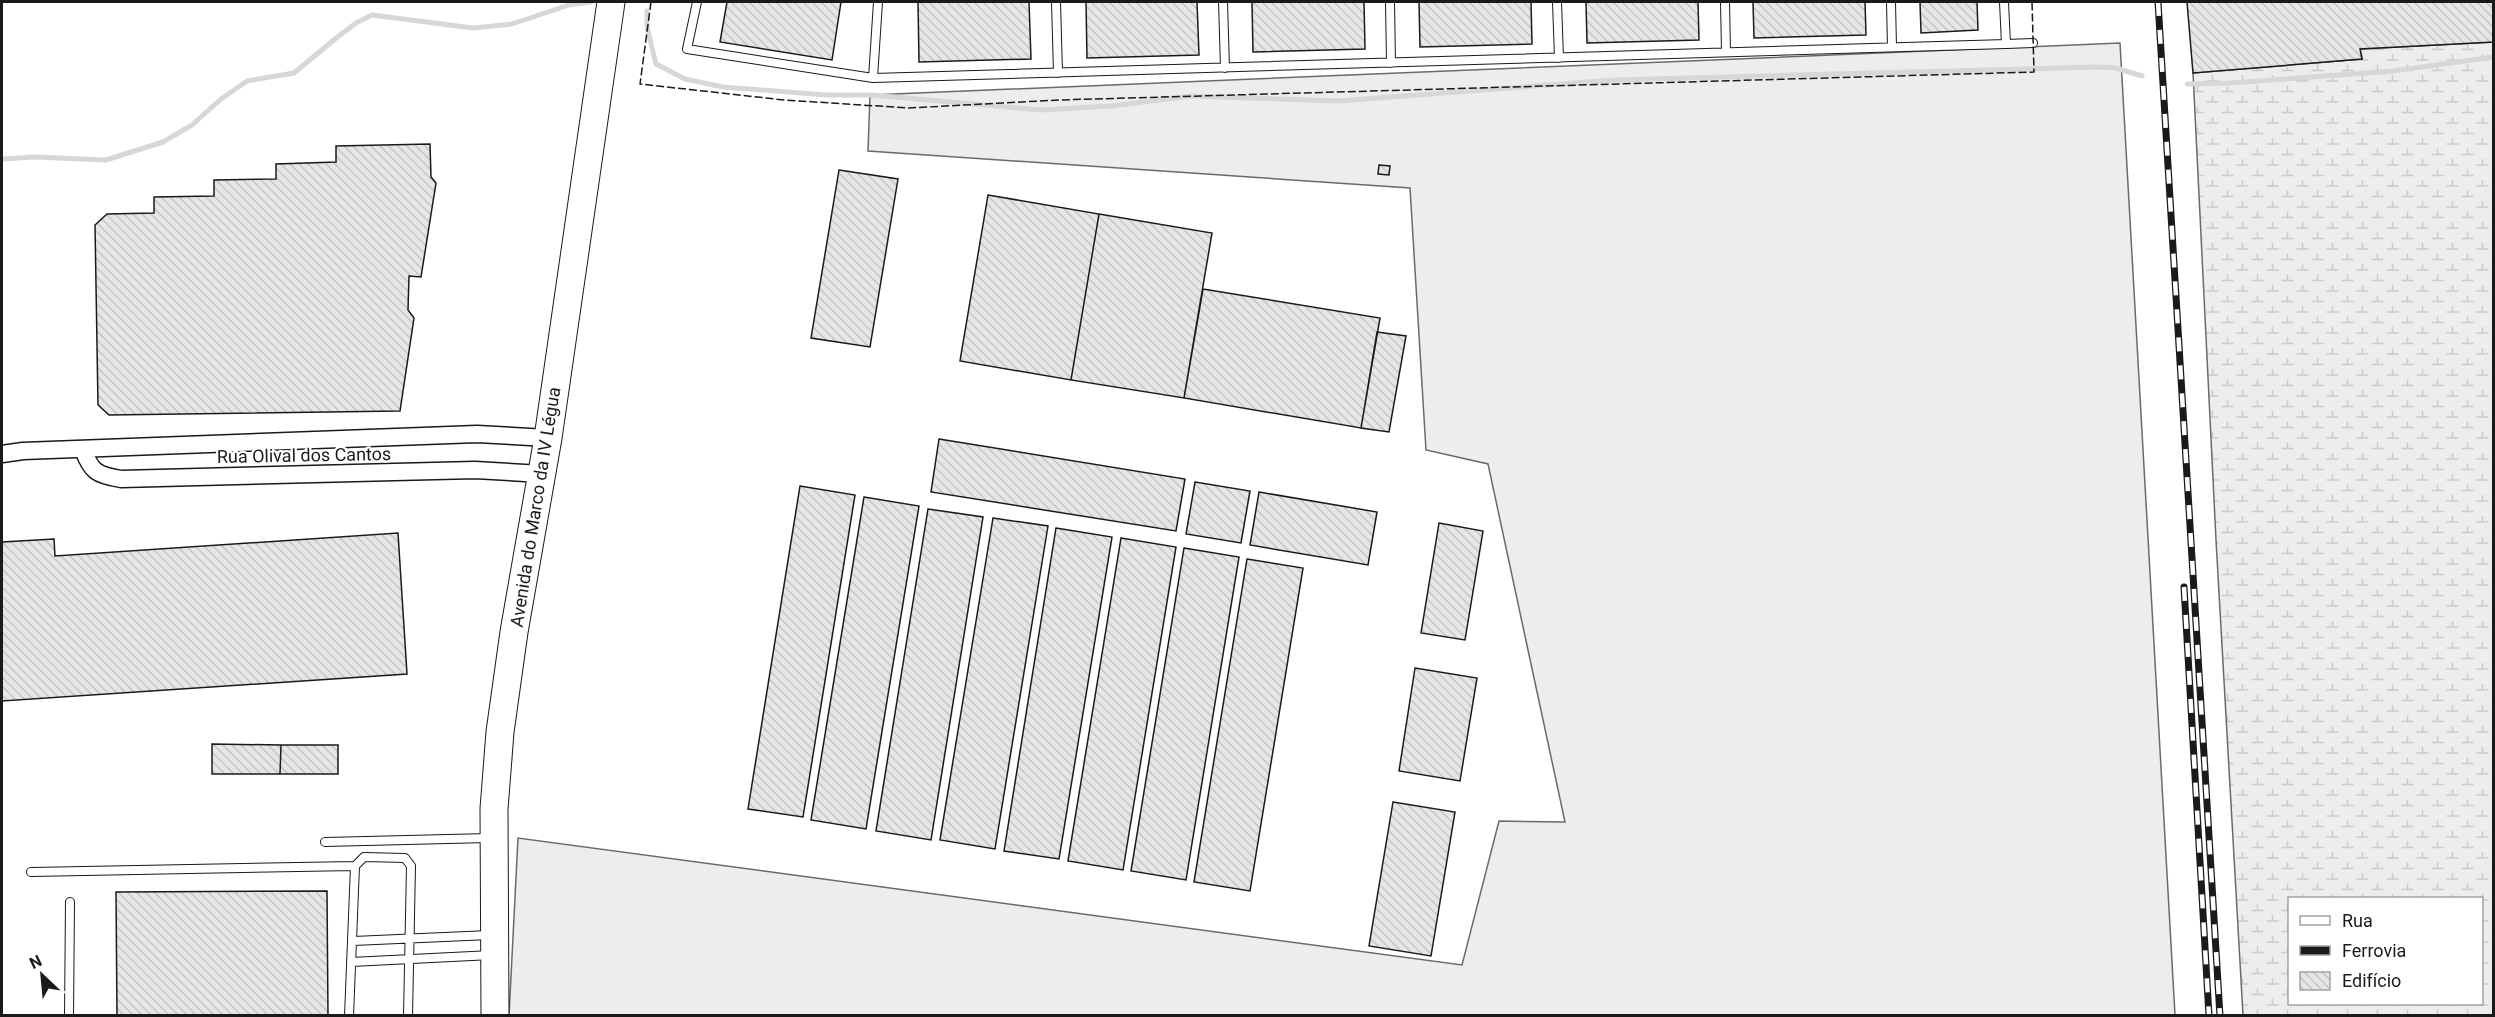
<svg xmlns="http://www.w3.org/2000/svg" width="2495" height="1017" viewBox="0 0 2495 1017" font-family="Roboto,sans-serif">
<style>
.built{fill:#ededed;stroke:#6a6a6a;stroke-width:1.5}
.wetland{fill:url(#wetland-marsh);stroke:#6a6a6a;stroke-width:1.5;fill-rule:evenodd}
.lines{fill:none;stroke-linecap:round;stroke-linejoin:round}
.stream{stroke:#d7d7d7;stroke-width:5}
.building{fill:url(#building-back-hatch);stroke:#1a1a1a;stroke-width:1.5}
.service-casing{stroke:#1a1a1a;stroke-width:10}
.minor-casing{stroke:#1a1a1a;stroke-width:19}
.primary-casing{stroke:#1a1a1a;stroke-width:29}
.service{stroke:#fff;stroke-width:8}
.minor{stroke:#fff;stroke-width:16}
.primary{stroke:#fff;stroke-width:27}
.rail-casing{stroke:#1a1a1a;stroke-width:7}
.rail{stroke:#fff;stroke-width:4.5;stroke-dasharray:14;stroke-linecap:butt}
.fence{stroke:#1a1a1a;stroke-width:1.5;stroke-dasharray:8 3;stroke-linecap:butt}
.labels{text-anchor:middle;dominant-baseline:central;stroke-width:4.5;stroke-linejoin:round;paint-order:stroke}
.street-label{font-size:18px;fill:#1a1a1a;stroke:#fff}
</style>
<defs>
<pattern id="wetland-marsh" width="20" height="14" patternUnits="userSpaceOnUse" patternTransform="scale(1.5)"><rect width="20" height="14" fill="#ededed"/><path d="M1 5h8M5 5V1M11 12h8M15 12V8" fill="none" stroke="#cbcbcb"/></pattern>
<pattern id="building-back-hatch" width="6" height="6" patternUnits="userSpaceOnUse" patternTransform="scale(1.5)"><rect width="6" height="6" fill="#e6e6e6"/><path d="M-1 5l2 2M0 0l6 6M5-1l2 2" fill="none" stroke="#c5c5c5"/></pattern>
</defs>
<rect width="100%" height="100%" fill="#fff"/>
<path class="built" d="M2120,43L2175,1015L509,1016L518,838L1462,965L1499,821L1565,822L1488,464L1426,450L1410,188L868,151L870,95Z"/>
<path class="wetland" d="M2493,42V1015H2243L2216,540L2193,73L2362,59L2360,49ZM2290,898H2482V1004H2290Z"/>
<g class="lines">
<path class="stream" d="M647,11V27L656,64L685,79L723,87L827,95H872L1040,110L1112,106L1191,96L1338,101L1614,80L2097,67L2116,68L2142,76
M2187,84L2230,83L2393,71L2494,57
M2,159L35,157L106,160L163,142L192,125L221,99L247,81L294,73L335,39L356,23L372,15L473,28L512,24L569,5L591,2"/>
</g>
<path class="building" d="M727,2H841L832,60L720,42Z
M918,2H1029L1031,59L919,62Z
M1086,2H1197L1199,55L1087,58Z
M1252,2H1364L1365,49L1253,52Z
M1419,2H1531L1532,44L1420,47Z
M1586,2H1698L1699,40L1587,43Z
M1753,2H1865L1866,35L1754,38Z
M1920,2H1977L1978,30L1921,33Z
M2187,2H2494V42L2360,49L2362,59L2193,73Z
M430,144L431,177L436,183L421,277L409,276L408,310L414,318L400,411L109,415L98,405L95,225L107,214L154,213V197L214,196V180L276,179V164L336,162V146Z
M1379,165L1390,166L1389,175L1378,174Z
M839,170L898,179L870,347L811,338Z
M988,195L1099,214L1071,380L960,361Z
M1099,214L1212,233L1184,398L1071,380Z
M1203,289L1380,318L1361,428L1184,398Z
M1377,332L1406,336L1389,432L1361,428Z
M939,439L1185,479L1176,531L931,492Z
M1195,482L1250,491L1241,543L1186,534Z
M800,486L855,495L803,817L748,809Z
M1259,492L1377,512L1368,565L1250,545Z
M864,497L919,506L866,829L811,820Z
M928,509L983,517L931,840L876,831Z
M993,518L1048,526L995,849L940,840Z
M1439,523L1483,531L1465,640L1421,633Z
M1056,528L1112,537L1059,859L1004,851Z
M398,533L407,674L2,701V542L54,539L55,556Z
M1121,538L1176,547L1123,870L1068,861Z
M1184,548L1239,557L1186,880L1131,871Z
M1247,559L1303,568L1250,891L1194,882Z
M1415,668L1477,678L1460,781L1399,771Z
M212,744L281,745L280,774H212Z
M281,745H338V774H280Z
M1393,802L1455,812L1431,956L1369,946Z
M327,891L328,1016H117L116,892Z"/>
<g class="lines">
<g class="service-casing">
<path id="service" d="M697,2L687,49L873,78L2006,44L2004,2
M1056,2L1058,73
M1223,2L1225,68
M1390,2L1391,63
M1557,2L1559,58
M1725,2L1726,52
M1891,2L1892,47
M2006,44L2033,43
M873,78L878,2
M325,842L489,838
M31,872L355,866
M353,941L490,935
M351,962L492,955
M69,1016L70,902
M349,1016L355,866L364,857L405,858L411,866L408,1016"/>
</g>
<g class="minor-casing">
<path id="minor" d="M83,449C91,472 97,475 121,479L475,470L542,474
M2,454L23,451L477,434L548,438"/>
</g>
<g class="primary-casing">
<path id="primary" d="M495,1016L494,809L500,732L514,632L548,438L611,2"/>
</g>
<use href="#service" class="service"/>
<use href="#minor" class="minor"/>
<use href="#primary" class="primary"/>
<g class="rail-casing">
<path id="rail" d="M2158,2L2220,1016
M2184,587L2209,1016"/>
</g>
<use href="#rail" class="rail"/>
<path class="fence" d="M651,2L640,84L784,100L909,108L1059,100L2034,72L2032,2"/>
</g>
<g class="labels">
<g class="street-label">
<text transform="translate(304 455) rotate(-1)">Rua Olival dos Cantos</text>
<text transform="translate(535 507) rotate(-81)">Avenida do Marco da IV Légua</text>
</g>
</g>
<rect width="2495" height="1017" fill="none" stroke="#1a1a1a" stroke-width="6"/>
<rect x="2288" y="897" width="195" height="108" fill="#ffffff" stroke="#a3a3a3" stroke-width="1.5"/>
<rect x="2300" y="916" width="30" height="9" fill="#ffffff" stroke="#a3a3a3" stroke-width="1.5"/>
<text x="2342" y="927" font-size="18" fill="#1a1a1a">Rua</text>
<rect x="2300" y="946" width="30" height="9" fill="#1a1a1a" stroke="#a3a3a3" stroke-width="1.5"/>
<text x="2342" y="957" font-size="18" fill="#1a1a1a">Ferrovia</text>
<rect x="2300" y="972" width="30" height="18" fill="url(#building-back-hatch)" stroke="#a3a3a3" stroke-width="1.5"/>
<text x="2342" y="987" font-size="18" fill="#1a1a1a">Edifício</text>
<g transform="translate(42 975) rotate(334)" stroke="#ffffff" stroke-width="4.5" paint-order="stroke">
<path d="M0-4.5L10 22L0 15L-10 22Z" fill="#1a1a1a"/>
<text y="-9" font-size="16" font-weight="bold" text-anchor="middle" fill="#1a1a1a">N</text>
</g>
</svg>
